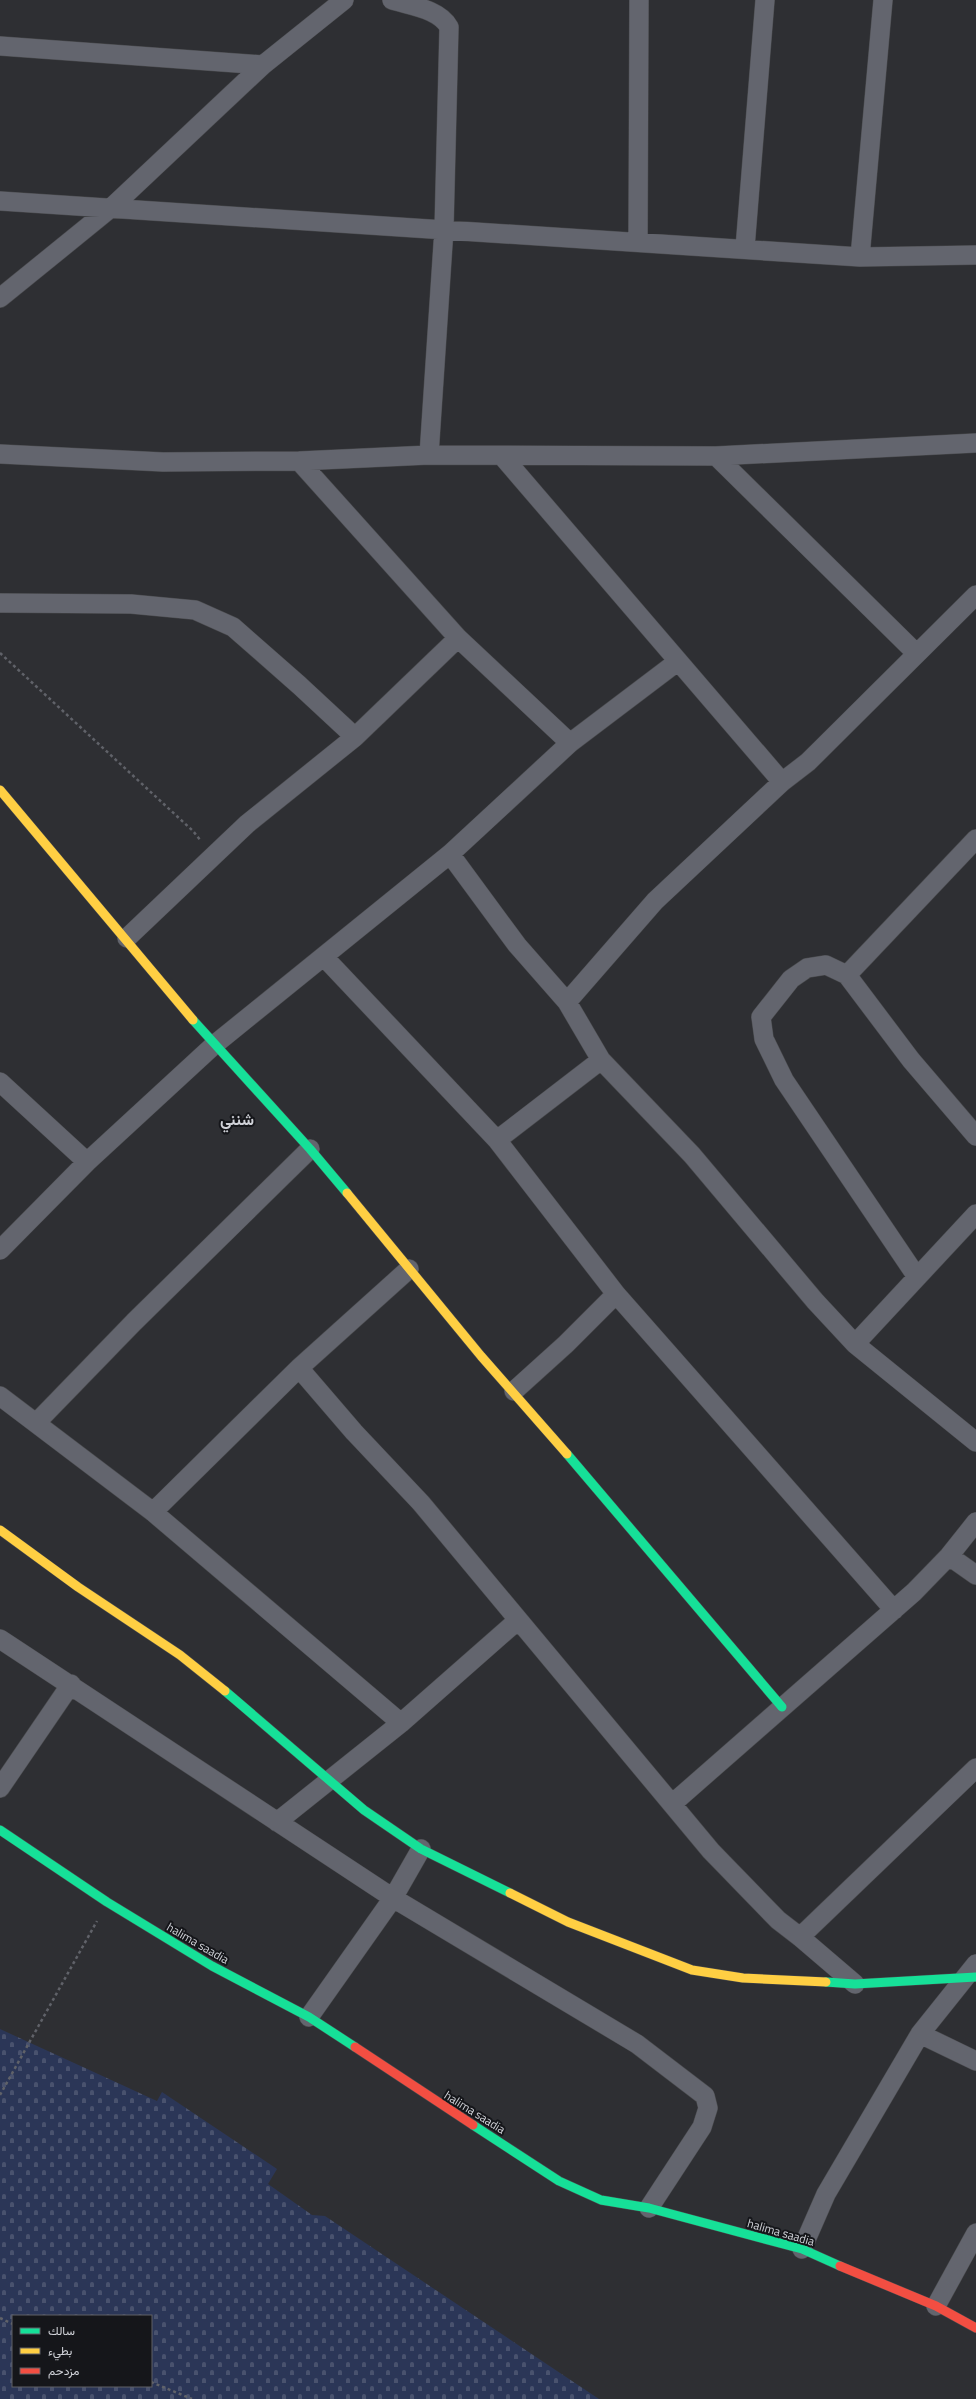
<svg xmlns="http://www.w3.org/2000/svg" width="976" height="2399" viewBox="0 0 976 2399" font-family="'Titillium Web',Vazirmatn,sans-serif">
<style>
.cemetery{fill:url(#cemetery-stones);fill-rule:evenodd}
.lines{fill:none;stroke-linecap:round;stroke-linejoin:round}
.street-casing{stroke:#494a4d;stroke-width:20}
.fast-casing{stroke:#494a4d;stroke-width:10}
.slow-casing{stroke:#494a4d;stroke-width:10}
.jam-casing{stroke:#494a4d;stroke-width:10}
.path{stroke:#606269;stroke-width:2.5;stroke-dasharray:3 3;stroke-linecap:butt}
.street{stroke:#63656e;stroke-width:19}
.fast{stroke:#16e098;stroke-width:9}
.slow{stroke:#ffcf43;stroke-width:9}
.jam{stroke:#f24e42;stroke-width:9}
.labels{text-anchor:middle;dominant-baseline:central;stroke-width:4;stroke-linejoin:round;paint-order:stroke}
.street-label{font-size:12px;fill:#d0d2d8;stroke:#15161a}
.district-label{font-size:16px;font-weight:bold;fill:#d0d2d8;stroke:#15161a}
</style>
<defs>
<pattern id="cemetery-stones" width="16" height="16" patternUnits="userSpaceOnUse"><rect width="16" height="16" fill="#2b3657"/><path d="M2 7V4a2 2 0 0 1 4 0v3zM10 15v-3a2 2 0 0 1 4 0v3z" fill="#49526e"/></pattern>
</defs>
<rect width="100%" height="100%" fill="#2e2f33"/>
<path class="cemetery" d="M0,2029L157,2101L162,2092L277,2169L268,2184L312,2215L325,2216L599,2399H0ZM13,2316H151V2386H13Z"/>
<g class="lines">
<g class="street-casing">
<path id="street" d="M392,0C411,6 439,9 449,27L444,229L429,455
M0,46L263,65
M0,201L860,257L976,255
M638,242L639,0
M745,248L765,0
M860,257L883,0
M0,298L112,207L263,65L344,0
M0,454L163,462L299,461L429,455L716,456L976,443
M716,456L916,653
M503,457L782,782
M299,461L458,638L570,743
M0,603L131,604L195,610L233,627L299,685L355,737
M450,854L517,945L567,1002L601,1060L692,1155L815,1301L855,1344L976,1214
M127,938L247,824L355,737L458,638
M324,957L497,1140L616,1294L566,1344L514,1391
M847,975L976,839
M567,1002L655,901L782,782L808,762L976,595
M0,1082L87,1162
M497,1140L601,1060
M0,1250L87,1162L214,1045L450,854L570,743L677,662
M917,1277L784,1080L764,1039L761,1017L791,979L807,968L826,965L847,975L911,1060L976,1136
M616,1294L894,1610
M855,1344L976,1442
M299,1368L354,1432L421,1503L711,1851L778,1920L800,1937L976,1768
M0,1396L153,1512L401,1723
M37,1422L134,1322L310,1149
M153,1512L299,1368L409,1269
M949,1556L976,1575
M0,1639L393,1898L637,2044L705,2096L708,2108L702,2127L649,2208
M0,1788L71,1684
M672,1804L914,1592L949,1556L976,1522
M277,1822L401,1723L518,1620
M800,1937L855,1984
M309,2017L393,1898L421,1849
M920,2034L976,2061
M802,2249L826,2194L920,2034L976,1964
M936,2306L976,2233"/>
</g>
<g class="fast-casing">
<path id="fast" d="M193,1020L310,1149L347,1193
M567,1454L782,1707
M225,1691L364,1810L421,1849L510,1893
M0,1830L107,1902L212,1966L309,2017L355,2047
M826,1982L855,1984L976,1977
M473,2125L559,2181L601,2200L649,2208L802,2249L840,2266"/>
</g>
<g class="slow-casing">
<path id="slow" d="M0,790L193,1020
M347,1193L481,1356L567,1454
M0,1530L78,1587L180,1655L225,1691
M510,1893L568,1922L692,1970L743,1978L826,1982"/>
</g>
<g class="jam-casing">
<path id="jam" d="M355,2047L473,2125
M840,2266L936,2306L976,2328"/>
</g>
<path class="path" d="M0,653L193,831L201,841
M0,2095L97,1921
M0,2318L13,2324
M151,2382L192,2399"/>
<use href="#street" class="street"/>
<use href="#fast" class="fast"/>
<use href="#slow" class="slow"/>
<use href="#jam" class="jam"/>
</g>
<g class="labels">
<g class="street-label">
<text transform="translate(198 1943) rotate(30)">halima saadia</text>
<text transform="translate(475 2112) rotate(32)">halima saadia</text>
<text transform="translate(781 2232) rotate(16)">halima saadia</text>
</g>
<g class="district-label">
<text x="237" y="1119">شنني</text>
</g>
</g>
<rect x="12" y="2315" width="140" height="72" fill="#15161a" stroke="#606166"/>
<rect x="20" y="2328" width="20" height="6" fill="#16e098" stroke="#606166"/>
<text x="48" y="2335" font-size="12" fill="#d0d2d8">سالك</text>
<rect x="20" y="2348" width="20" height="6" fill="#ffcf43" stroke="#606166"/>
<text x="48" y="2355" font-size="12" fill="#d0d2d8">بطيء</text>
<rect x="20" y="2368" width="20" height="6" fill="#f24e42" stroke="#606166"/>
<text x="48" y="2375" font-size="12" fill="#d0d2d8">مزدحم</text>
</svg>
